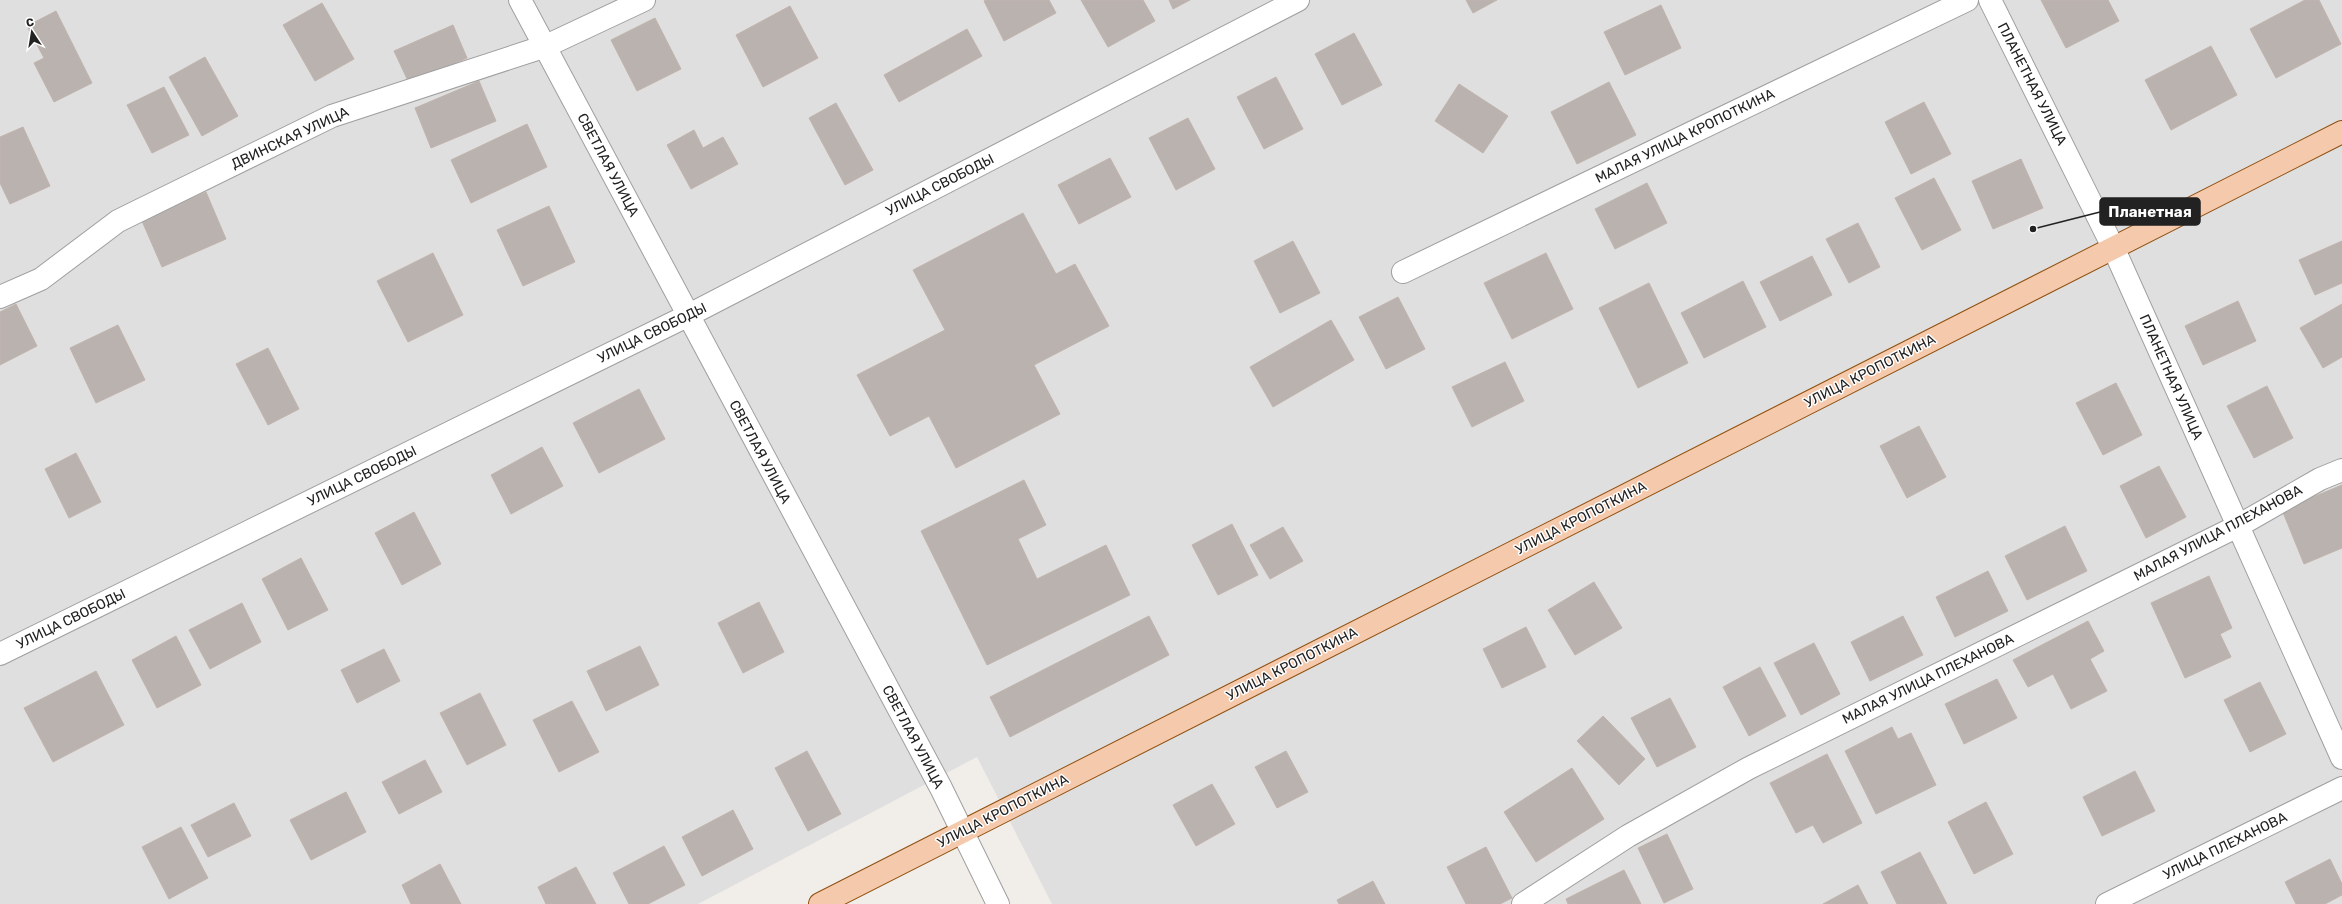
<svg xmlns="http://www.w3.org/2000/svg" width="2342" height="904" viewBox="0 0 2342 904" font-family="Rubik,sans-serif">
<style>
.residential{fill:#e0dfdf}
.building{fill:#bab2af;stroke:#c1b3ad}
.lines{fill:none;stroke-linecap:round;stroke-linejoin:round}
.minor-casing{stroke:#9f9f9f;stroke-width:24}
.major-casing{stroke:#90500f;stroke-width:24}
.minor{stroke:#fff;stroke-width:22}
.major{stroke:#f4c9ac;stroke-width:22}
.labels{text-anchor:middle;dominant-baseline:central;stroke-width:3;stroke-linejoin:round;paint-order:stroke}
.street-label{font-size:14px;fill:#222;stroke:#fff}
.leader{fill:none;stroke:#222;stroke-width:1.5}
.callout-dot{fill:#222;stroke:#fff;stroke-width:1.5}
.callout{fill:#222;stroke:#222;stroke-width:1.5}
.callout-label{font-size:15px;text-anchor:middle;font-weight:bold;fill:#fff}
</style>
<rect width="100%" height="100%" fill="#f1ede9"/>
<path class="residential" d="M0,0H2342V904H1052L977,757L698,904H0Z"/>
<path class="building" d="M986,0H1049L1056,13L1004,41L984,1Z
M1081,0H1143L1155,21L1108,47Z
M1169,0H1190L1173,9Z
M1466,0H1497L1473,13Z
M2041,0H2108L2119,21L2066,48Z
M2305,0H2319L2341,44L2276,78L2250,29Z
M322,3L354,59L315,81L283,25Z
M1661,5L1681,48L1625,75L1604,32Z
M790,6L818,58L763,87L736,35Z
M56,11L92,83L54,102L34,63L44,58L27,26Z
M655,18L681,69L637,91L611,40Z
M453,25L467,58L409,83L394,51Z
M967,29L982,56L899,102L884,75Z
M1354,33L1382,85L1342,105L1315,54Z
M2211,46L2237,95L2171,130L2145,80Z
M205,57L238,116L202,136L169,77Z
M1276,77L1303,129L1264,149L1237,97Z
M479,81L496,121L431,148L415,108Z
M1609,82L1636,135L1577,164L1551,112Z
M1459,84L1508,116L1483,153L1435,121Z
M164,87L189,135L152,153L127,105Z
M1924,102L1951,154L1911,174L1885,122Z
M836,103L873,170L845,185L809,118Z
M1188,118L1215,169L1176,190L1149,138Z
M527,124L547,167L471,203L451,160Z
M23,127L50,186L10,204L0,183V137Z
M694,130L703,148L723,137L738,164L691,189L667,145Z
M1110,158L1131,197L1079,224L1058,185Z
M2021,159L2043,208L1993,229L1972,181Z
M1934,178L1961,230L1922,250L1895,198Z
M1647,183L1667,223L1615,249L1595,209Z
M206,192L226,239L162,267L142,221Z
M549,206L575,262L523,286L497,230Z
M1023,213L1056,274L1075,264L1109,326L1034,365L1060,414L956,468L929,416L890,436L857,375L945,330L913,270Z
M1858,223L1880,267L1849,283L1826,239Z
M1293,241L1320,293L1280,313L1254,261Z
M2342,241V283L2315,295L2299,260Z
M433,253L463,315L408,342L377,281Z
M1546,253L1573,309L1512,339L1484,283Z
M1812,256L1832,295L1780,321L1760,282Z
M1743,281L1766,327L1704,358L1681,313Z
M1649,283L1688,363L1638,388L1599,308Z
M1398,297L1425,349L1386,369L1359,317Z
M2238,301L2256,341L2203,365L2185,326Z
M16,304L37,346L0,365V312Z
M2342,304V357L2323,368L2300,328Z
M1331,320L1354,360L1273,407L1250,367Z
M118,325L145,380L96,403L70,348Z
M268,348L299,409L268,425L236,364Z
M1505,362L1524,401L1472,427L1452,387Z
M2116,383L2142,435L2103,455L2076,403Z
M2267,386L2293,438L2254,458L2227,406Z
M639,389L665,439L599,473L573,423Z
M1919,426L1946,477L1907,498L1880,446Z
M542,447L563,486L511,514L491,475Z
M76,453L101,502L69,518L45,469Z
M2159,466L2186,517L2146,538L2120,486Z
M1024,480L1046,525L1018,539L1037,579L1106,545L1130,595L987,665L921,531Z
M2342,485V548L2304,564L2282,510Z
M414,512L441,564L402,585L375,533Z
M1232,524L1258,575L1218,595L1192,545Z
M2065,526L2087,571L2027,600L2005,556Z
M1283,527L1303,561L1270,579L1250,545Z
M301,558L328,610L288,630L262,579Z
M1988,571L2008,611L1955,637L1936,597Z
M2209,576L2232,628L2220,634L2231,657L2185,678L2151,603Z
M1594,582L1622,628L1575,655L1548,610Z
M759,602L784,652L743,673L718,623Z
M242,603L261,642L210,669L189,630Z
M1149,616L1169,655L1010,737L990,697Z
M1903,616L1923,655L1870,681L1851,642Z
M2088,621L2104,651L2090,659L2107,691L2071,709L2053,674L2028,687L2013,660Z
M1526,627L1546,667L1502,688L1483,649Z
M176,636L201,685L157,708L132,660Z
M1814,643L1840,694L1801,715L1774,663Z
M640,646L659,685L606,711L587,671Z
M384,649L400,681L357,703L341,670Z
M1760,667L1786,716L1749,736L1723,687Z
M96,671L124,725L53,762L24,708Z
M1997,679L2017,718L1964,744L1945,704Z
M2260,682L2286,734L2250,752L2224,700Z
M480,693L506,745L467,765L440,713Z
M1670,698L1696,747L1657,767L1631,718Z
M572,701L599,752L559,772L533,720Z
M1603,716L1645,759L1619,785L1577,741Z
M1892,727L1898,739L1911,733L1936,785L1876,814L1845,751Z
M807,751L841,814L808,831L775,768Z
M1286,751L1308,792L1277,808L1255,767Z
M1827,754L1862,823L1823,843L1813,825L1796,833L1770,783Z
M425,760L442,792L399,814L382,782Z
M1572,768L1604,819L1536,862L1504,812Z
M2135,771L2155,811L2102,836L2083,797Z
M1212,784L1235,824L1196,846L1173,805Z
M346,792L366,832L311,860L290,820Z
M1986,802L2013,854L1974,874L1948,822Z
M234,803L251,836L208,857L191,825Z
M733,810L753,849L702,876L682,837Z
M181,827L208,878L169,899L142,847Z
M1667,834L1693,889L1664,903L1638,848Z
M664,846L685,885L648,904H629L613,873Z
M1486,847L1512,898L1500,904H1466L1447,867Z
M1920,852L1947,904H1897L1881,872Z
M2330,859L2342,884V895L2325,904H2296L2285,882Z
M440,864L461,904H411L402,885Z
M576,867L596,904H546L538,887Z
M1624,870L1641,904H1568L1566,899Z
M1373,881L1385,904H1339L1337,900Z
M1858,885L1868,904H1823Z"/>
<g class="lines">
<g class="minor-casing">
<path id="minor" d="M520,0L941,788L998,904
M1990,0L2113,247L2342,758
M1403,272L1967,0
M0,297L41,279L118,221L332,116L546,46L644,0
M0,654L687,316L1298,0
M1523,904L1628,836L1749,768L2238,526L2320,479L2342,470
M2107,904L2342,788"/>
</g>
<g class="major-casing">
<path id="major" d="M820,904L2342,132"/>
</g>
<use href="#minor" class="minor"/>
<use href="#major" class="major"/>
</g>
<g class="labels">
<g class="street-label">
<text transform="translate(2032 84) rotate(63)">ПЛАНЕТНАЯ УЛИЦА</text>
<text transform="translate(1685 136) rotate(-26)">МАЛАЯ УЛИЦА КРОПОТКИНА</text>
<text transform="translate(290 138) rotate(-25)">ДВИНСКАЯ УЛИЦА</text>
<text transform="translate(608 165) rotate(62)">СВЕТЛАЯ УЛИЦА</text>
<text transform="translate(940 185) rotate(-27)">УЛИЦА СВОБОДЫ</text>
<text transform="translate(652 333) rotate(-26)">УЛИЦА СВОБОДЫ</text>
<text transform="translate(1870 371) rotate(-27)">УЛИЦА КРОПОТКИНА</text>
<text transform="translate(2171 377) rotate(66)">ПЛАНЕТНАЯ УЛИЦА</text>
<text transform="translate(760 452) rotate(62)">СВЕТЛАЯ УЛИЦА</text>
<text transform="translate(362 476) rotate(-26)">УЛИЦА СВОБОДЫ</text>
<text transform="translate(1581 518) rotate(-27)">УЛИЦА КРОПОТКИНА</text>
<text transform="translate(2218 533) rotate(-28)">МАЛАЯ УЛИЦА ПЛЕХАНОВА</text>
<text transform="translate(71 619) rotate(-26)">УЛИЦА СВОБОДЫ</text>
<text transform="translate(1292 664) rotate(-27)">УЛИЦА КРОПОТКИНА</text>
<text transform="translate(1928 679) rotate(-26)">МАЛАЯ УЛИЦА ПЛЕХАНОВА</text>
<text transform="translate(913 737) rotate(62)">СВЕТЛАЯ УЛИЦА</text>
<text transform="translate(1003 811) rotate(-27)">УЛИЦА КРОПОТКИНА</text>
<text transform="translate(2225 846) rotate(-26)">УЛИЦА ПЛЕХАНОВА</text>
</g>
</g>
<path class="leader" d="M2033 229L2100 212"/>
<circle class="callout-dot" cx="2033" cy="229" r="4"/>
<rect class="callout" x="2100" y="198" width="100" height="27" rx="4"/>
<g class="callout-label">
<text x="2150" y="217">Планетная</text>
</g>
<g transform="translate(32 32) rotate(348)" stroke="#ffffff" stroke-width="3" paint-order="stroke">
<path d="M0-3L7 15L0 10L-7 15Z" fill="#222222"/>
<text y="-6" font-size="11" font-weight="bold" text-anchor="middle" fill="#222222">С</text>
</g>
</svg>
